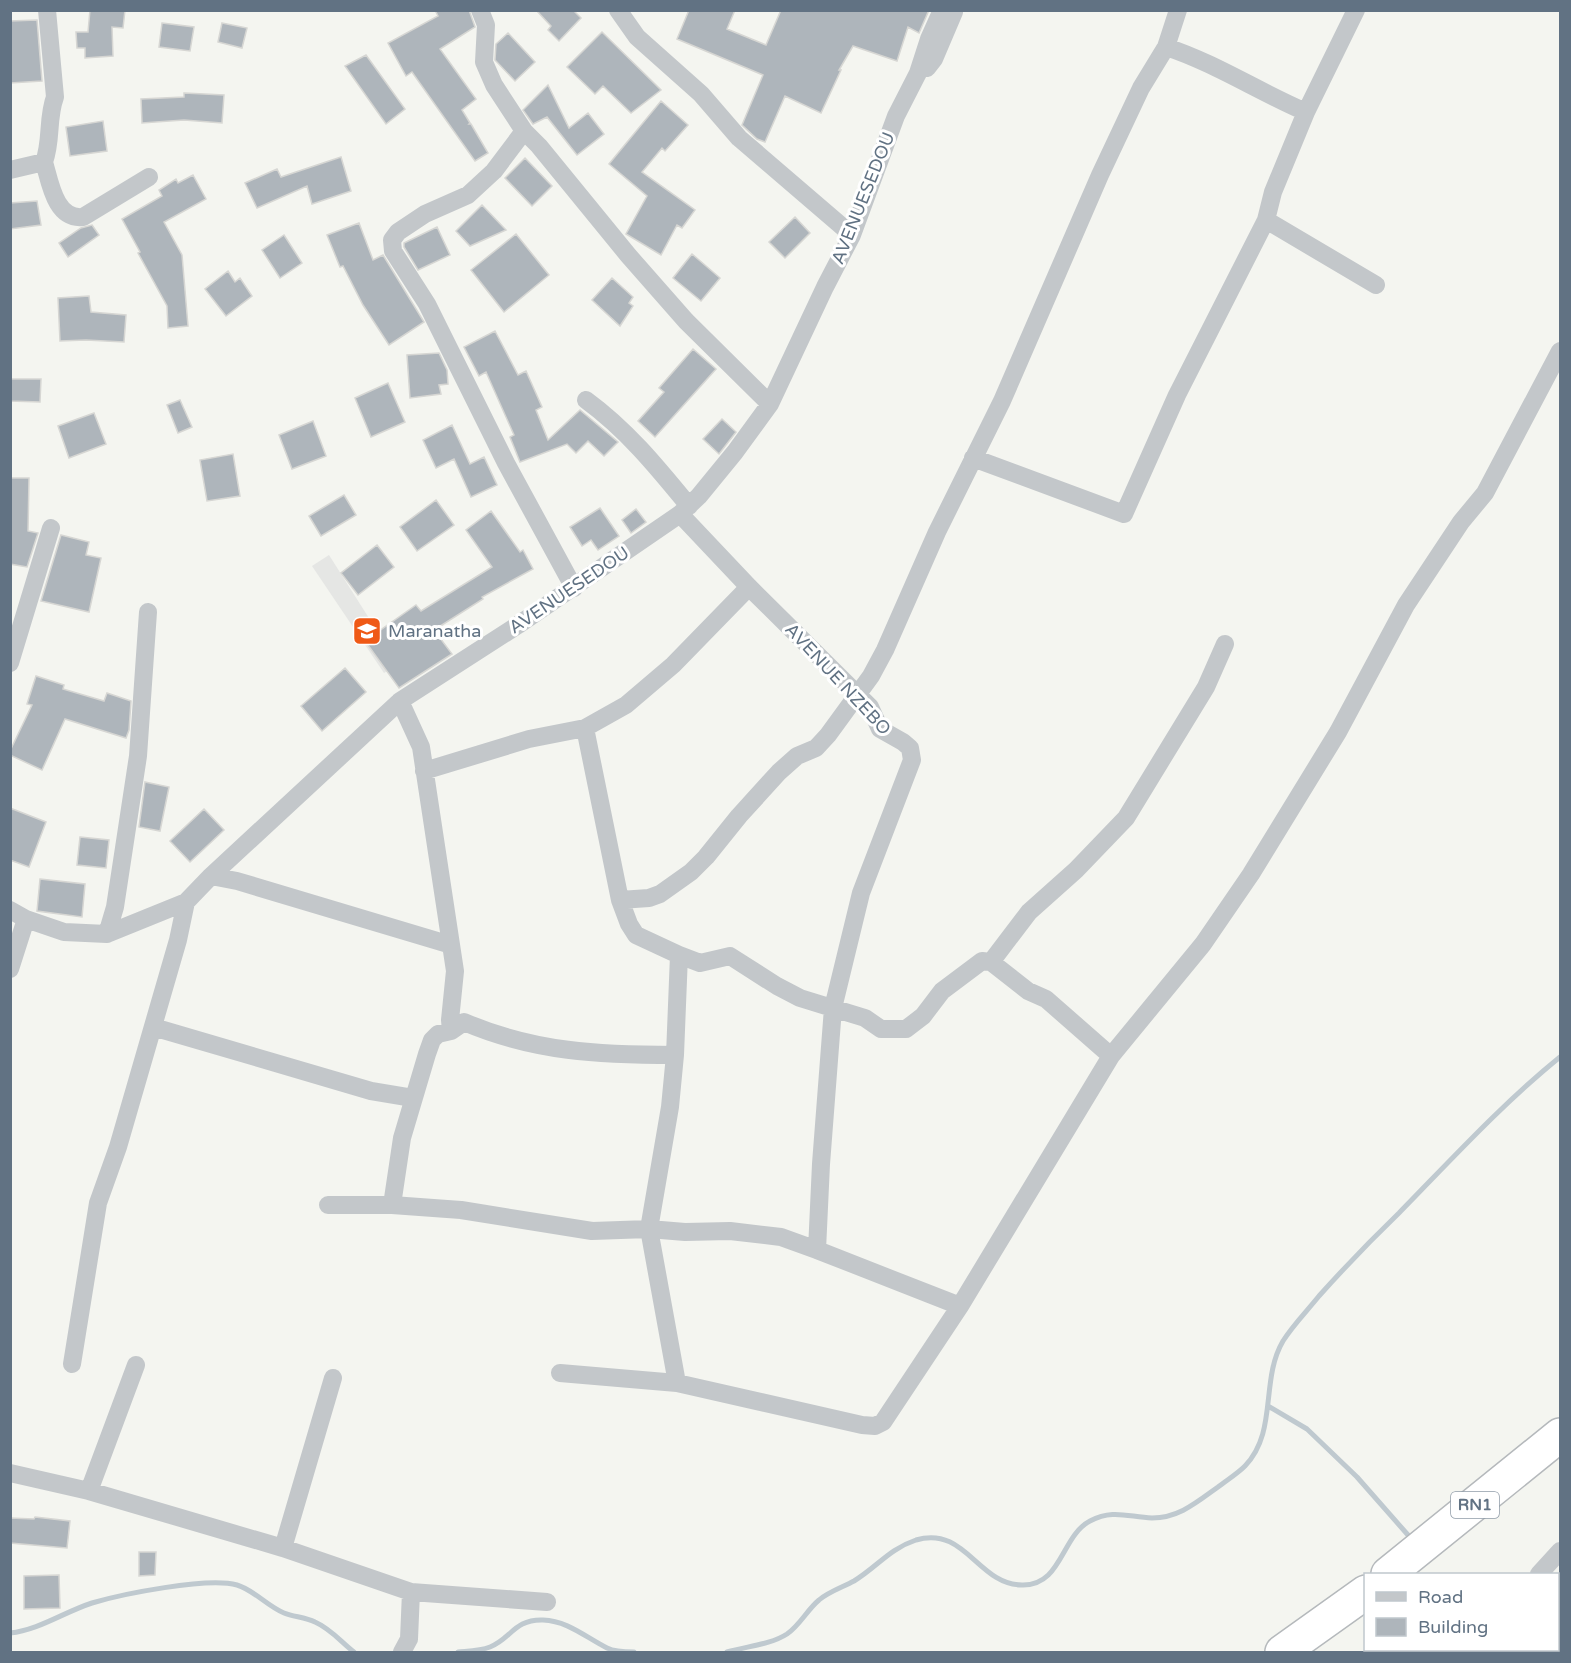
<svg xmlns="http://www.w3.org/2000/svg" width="1571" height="1663" viewBox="0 0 1571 1663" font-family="'Varela Round',sans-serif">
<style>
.built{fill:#e5e6e4}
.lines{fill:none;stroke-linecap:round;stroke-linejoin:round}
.stream{stroke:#bfc9cf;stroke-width:5}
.building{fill:#aeb5bb;stroke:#d6d6d3;stroke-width:1.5}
.highway-casing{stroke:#b5b9bc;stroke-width:36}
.street{stroke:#c3c7ca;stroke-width:18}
.highway{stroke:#fff;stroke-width:33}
.labels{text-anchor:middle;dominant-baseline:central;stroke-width:6;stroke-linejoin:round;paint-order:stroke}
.shield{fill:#fff;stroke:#909ca8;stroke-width:1.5}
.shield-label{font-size:16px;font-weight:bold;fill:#617283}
.street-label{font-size:18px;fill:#617283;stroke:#fff}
.poi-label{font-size:18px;fill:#617283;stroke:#fff;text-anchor:start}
</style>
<rect width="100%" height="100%" fill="#f4f5f0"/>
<path class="built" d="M329,555L398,664L384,673L312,566Z"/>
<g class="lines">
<path class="stream" d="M1268,1406L1307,1429L1357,1477L1408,1535
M10,1633C39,1630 64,1612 92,1603C122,1594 207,1577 237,1585C254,1590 267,1606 284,1613C294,1617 305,1617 315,1622C331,1629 341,1642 354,1652
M458,1652C469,1651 480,1651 490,1647C511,1639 514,1619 543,1620C568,1621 585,1637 607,1648C615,1652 625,1652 634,1652
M727,1652C747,1646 770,1645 787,1634C800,1625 807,1610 819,1600C828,1592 843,1587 854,1581C877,1567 889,1549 916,1540C965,1525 978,1585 1022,1585C1062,1586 1061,1536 1090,1521C1113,1509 1128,1517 1152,1518C1179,1518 1197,1502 1218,1487C1227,1480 1237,1474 1245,1466C1278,1432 1260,1380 1283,1341C1293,1325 1307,1311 1319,1296C1345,1267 1371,1240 1399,1213C1451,1160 1502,1104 1560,1057"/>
</g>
<path class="building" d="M90,10H125L123,28L112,27L113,56L85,58V48H77L76,32H88Z
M435,10H469L475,27L440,49L476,99L462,110L470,123L469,124H471L488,153L475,161L412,72L406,76L388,43L438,16Z
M536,10H573L581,18L559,41L548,30L551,26Z
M689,10H735L727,29L766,45L781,10H929L919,33L908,27L897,61L853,46L839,70H841L821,113L785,96L765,142L757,139L742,125L763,75L677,39Z
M37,20L42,81L10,83V21Z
M162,23L194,27L190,51L159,47Z
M222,23L247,28L242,48L218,42Z
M602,32L661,90L631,113L603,86L595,94L567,67Z
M508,33L535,62L515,81L495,60L496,44Z
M366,55L405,109L386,124L345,66Z
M548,85L569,128L588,113L604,134L577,155L547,117L533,124L523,110Z
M184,93L224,95L222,123L184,120L142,123L141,99L184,97Z
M661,101L688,125L665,151L662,148L642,172L695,210L682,228L677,225L661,255L626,234L647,196L609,164Z
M103,121L107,151L70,156L66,127Z
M341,157L351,191L312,204L307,186L257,208L245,183L277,169L281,177Z
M525,158L552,186L532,206L505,178Z
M193,175L206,199L164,222L182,255L188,326L168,328L167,306L138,253L140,252L122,219L162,196L159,190L176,179L178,183Z
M37,201L41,225L10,229V203Z
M482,205L506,230L470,246L456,231Z
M795,217L810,233L785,258L769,242Z
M359,223L373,260L383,255L424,322L389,345L363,305L343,266L340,267L327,235Z
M92,225L99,235L68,257L59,243L81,228Z
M437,227L450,255L418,270L404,247V243Z
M516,234L549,275L504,312L471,270Z
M284,235L302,263L280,278L262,250Z
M692,254L720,278L701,301L673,278Z
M228,271L235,282L240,278L252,296L226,316L205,289Z
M612,278L633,297L629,303L633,306L620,326L592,300Z
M89,296L91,312L126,315L124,342L86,340L60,341L58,298Z
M495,331L518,375L526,371L542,407L536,410L548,440L580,410L618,442L604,456L588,441L576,453L567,444L520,462L510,437L514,435L486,372L479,376L464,347Z
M693,349L716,369L655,437L638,421L664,392L659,388Z
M439,353L447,370L448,384L439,385L441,394L410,398L407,355Z
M10,379H41L40,402L10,401Z
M388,383L405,422L371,437L355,398Z
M180,400L192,427L178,433L167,405Z
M94,413L106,444L69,458L58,426Z
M722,419L736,432L719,454L703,439Z
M313,421L326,456L292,469L279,435Z
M452,425L470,464L484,457L497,485L471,497L454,459L436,468L423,440Z
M233,454L240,496L207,501L200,460Z
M10,478H29L28,531L38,533L27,567L10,564Z
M344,495L356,515L321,536L309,516Z
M436,500L454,525L417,551L400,527Z
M600,508L619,536L598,550L591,540L582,546L570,527Z
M636,509L646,522L631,533L622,520Z
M491,511L520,552L523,550L533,569L482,597L483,599L434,630L452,654L399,688L365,641L416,605L421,611L492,567L466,530Z
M61,535L89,542L86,555L101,558L89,612L41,601Z
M377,545L394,567L358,595L341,573Z
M345,668L366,692L322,731L301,706Z
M36,676L64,685L63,689L104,701L107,693L131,701L129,730L126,738L65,719L42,770L10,755V751L32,705L27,704Z
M145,782L169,787L160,831L139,827Z
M10,808L46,822L29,867L10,860Z
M204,809L224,830L190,862L170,841Z
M80,837L109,840L106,868L77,865Z
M40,879L85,884L82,917L37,911Z
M35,1517L70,1521L67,1548L10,1543V1518L34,1519Z
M139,1552H156L155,1575L139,1576Z
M59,1575L60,1608L24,1609V1576Z"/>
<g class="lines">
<g class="highway-casing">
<path id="highway" d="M1388,1574L1560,1435
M1282,1652L1366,1592"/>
</g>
<path class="street" d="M480,10L486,25L484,62L494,85L524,131L539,146L628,255L686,321L770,404
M618,10L637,37L701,94L739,138L852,235
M1166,47L1178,10
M927,68L934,59L954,12
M524,131L494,171L468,195L425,214L398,232L392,240L393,251L427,304L506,463L574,588
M44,162C50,182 55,220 83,217L149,177
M10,170L44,162C52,141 47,118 55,97L47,10
M1266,220L1376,285
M586,400C627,430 657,467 689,506
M973,458L1124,514L1177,395L1266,220L1273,192L1306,112
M680,514L749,587L870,707L880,729L903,742L910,748L912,760L861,893L833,1008L821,1164L817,1250
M10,663L51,528
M400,701L421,747L455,971L450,1020L451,1031L464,1022C534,1052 600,1055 675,1055L670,1107L649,1229L677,1383
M585,728L620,900L629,924L636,935L679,955L675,1055
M424,771L529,739L585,728L626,705L673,665L749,587
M211,876L237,881L451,945
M620,900L649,898L660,894L691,872L706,857L739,816L779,772L797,756L816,748L828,735L871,676L885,650L937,532L1002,401L1100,175L1141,88L1166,47C1215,63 1259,92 1306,112L1356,10
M10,910L26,919L64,932L107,934L186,902L211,876L400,701L518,625L680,514L699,496L735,452L770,404L825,287L852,235L896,116L918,73L929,39L942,10
M107,934L115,907L138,756L148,612
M679,955L700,963L730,956L777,986L800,998L865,1018L881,1029H906L923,1016L942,991L982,961L991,962L1028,991L1046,999L1111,1056
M991,962L1029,912L1076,870L1126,818L1206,687L1225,644
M10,969L26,919
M153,1027L371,1091L413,1098
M328,1205H392L461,1210L592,1231L649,1229L685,1232L730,1231L781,1237L817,1250L960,1306
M392,1205L402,1138L427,1054L432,1040L438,1034L451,1031
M72,1364L98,1203L118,1147L178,940L186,902
M560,1373L677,1383L862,1425L875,1426L883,1422L960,1306L1111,1056L1203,944L1251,874L1338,732L1406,605L1461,522L1485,493L1560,351
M10,1473L89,1491L283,1548L411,1592L547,1602
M89,1491L136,1365
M283,1548L333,1378
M1539,1574L1560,1551
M402,1652L409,1639L411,1592
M1501,1652L1502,1650"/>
<use href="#highway" class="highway"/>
</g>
<defs>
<g id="school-square" transform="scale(1.5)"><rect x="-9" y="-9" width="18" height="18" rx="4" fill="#ef5916" stroke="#fff"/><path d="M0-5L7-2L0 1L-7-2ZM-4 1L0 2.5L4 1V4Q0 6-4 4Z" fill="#fff"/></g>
</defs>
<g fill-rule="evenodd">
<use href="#school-square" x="367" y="631"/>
</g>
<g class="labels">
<rect class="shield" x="1451" y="1492" width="48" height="26" rx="4.5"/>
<g class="shield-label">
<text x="1475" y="1505">RN1</text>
</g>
<g class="street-label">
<text transform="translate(863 198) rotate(-68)">AVENUESEDOU</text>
<text transform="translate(569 590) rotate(-34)">AVENUESEDOU</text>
<text transform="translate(838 679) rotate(47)">AVENUE NZEBO</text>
</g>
<g class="poi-label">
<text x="388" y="631">Maranatha</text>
</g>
</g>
<rect width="1571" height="1663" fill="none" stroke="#617283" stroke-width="24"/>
<rect x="1364" y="1573" width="195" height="78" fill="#ffffff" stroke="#c0c7cd" stroke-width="1.5"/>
<rect x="1376" y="1592" width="30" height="9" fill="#c3c7ca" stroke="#c0c7cd" stroke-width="1.5"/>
<text x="1418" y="1603" font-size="18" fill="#617283">Road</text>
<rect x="1376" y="1618" width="30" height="18" fill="#aeb5bb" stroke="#c0c7cd" stroke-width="1.5"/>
<text x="1418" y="1633" font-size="18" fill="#617283">Building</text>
</svg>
